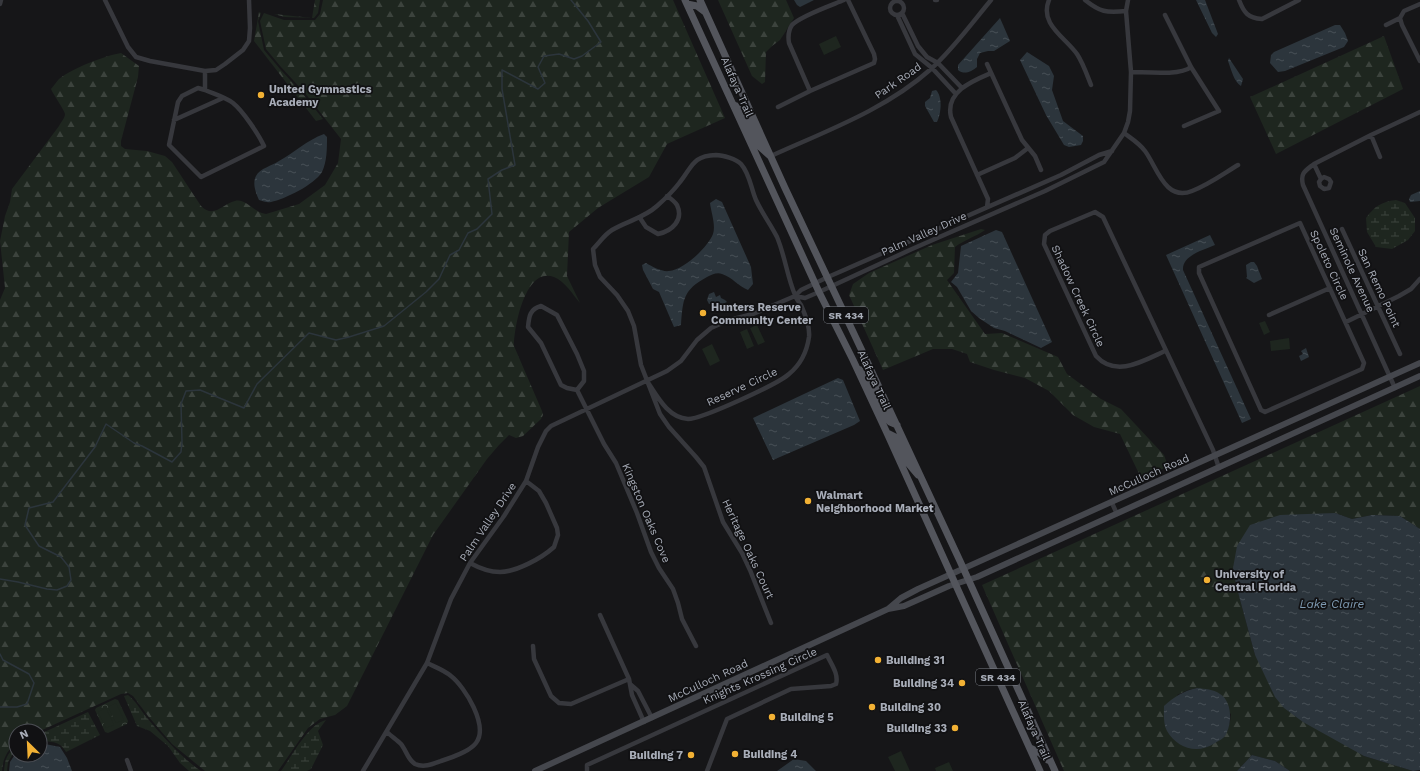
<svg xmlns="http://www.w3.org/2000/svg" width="1420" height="771" viewBox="0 0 1420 771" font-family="'Work Sans',sans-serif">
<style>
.forest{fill:url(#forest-firs);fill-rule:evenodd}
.wetland{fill:url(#wetland-marsh)}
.park{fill:url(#park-crowns)}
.pitch{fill:#1e261f}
.water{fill:url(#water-ripples)}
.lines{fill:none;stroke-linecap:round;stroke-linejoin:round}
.stream{stroke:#2c353c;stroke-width:1.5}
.street{stroke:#37383d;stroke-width:4.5}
.secondary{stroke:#45474d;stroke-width:6}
.primary{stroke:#53555c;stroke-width:7}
.poi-dot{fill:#f2b134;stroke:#111113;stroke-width:1.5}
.labels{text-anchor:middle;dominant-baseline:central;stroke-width:3.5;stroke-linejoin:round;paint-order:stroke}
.shield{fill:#111113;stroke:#7b7e86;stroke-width:1}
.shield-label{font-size:10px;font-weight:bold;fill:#a8adb8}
.street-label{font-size:11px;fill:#a8adb8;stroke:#111113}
.poi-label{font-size:11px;font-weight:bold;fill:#a8adb8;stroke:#111113;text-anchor:start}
.water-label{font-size:12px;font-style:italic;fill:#7f9bb3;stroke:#111113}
</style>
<defs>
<pattern id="forest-firs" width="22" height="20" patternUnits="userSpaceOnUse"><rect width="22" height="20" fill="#1e261f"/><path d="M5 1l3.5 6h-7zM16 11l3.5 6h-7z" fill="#3c433d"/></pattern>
<pattern id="wetland-marsh" width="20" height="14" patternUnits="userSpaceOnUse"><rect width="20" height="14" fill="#1e261f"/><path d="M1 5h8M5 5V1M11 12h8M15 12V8" fill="none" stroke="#3c433d"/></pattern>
<pattern id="park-crowns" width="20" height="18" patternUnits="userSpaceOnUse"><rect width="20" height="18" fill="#1e261f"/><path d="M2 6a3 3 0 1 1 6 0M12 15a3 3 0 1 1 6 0" fill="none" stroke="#3c433d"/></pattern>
<pattern id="water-ripples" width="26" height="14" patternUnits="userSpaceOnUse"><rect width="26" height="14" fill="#2c353c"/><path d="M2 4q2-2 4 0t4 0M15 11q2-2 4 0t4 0" fill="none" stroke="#485056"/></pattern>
</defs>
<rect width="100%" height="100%" fill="#161618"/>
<path class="forest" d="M315,0H320L318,13L314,18L285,17L274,14L312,18Z
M323,0H673L725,118L667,144L649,177L598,208L569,232L567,276L580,303C573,295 565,281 554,277C525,266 514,328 514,346L542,411L543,415L541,419L523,436L516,438L509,435L499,445L487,459L433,535L347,706L335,715L320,719L308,728L278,771H205L172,744L148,716L133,696L128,693L121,694L40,731H16V743C7,751 3,758 2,771H0V300L5,288L0,241L5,216L10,202L12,189L59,126C61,122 65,118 65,114C65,111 53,94 51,89C54,86 56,82 59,79C73,68 104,56 121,53L139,66L138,77L121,141V146L125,149L147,151L165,156L172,162L201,206C214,219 222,204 235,201C246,198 254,213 266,214L299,204L325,185L338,163L341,139L305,93L281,67L266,49L260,21L264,13L284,20H315L320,14Z
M718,0H786L794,18L780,40L772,46L766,52L765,82L762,84L752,76Z
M259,12L261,13L258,21L264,50L280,69L303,94L323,119L316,121L254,41Z
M1384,36L1403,89L1276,154L1250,97Z
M981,229L985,230C975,237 964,240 955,247L954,273L947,280L985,334L1002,333L1058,357L1067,374L1101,399L1121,409L1164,455L1168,466L1142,480L1120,434L1094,427L1073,415L1049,391L1025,378L994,370L970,362L967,354L952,349H933L883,370L849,295L853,284L869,273L932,245Z
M1420,386V529L1400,516L1372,515L1352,519L1335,513L1317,515L1233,568L1236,585L1255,655L1364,756L1413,771H1420H1290L1275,761L1252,755L1237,771H1064L982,585ZM1197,688L1231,714L1230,722L1224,737L1177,695L1188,690Z"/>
<path class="wetland" d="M1396,200L1405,203L1415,218V231L1408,240L1392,249L1376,247L1367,232L1366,218C1375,206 1381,202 1396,200Z
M128,695C136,701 141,711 148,719C164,738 181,757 201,771H189L180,763L168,746L150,731L137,726L124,696Z
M88,712L100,735L66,752C60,741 52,742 40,741V734Z
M326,720L318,731L323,745L311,769L307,771H281C292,756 308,724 326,720Z
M16,746V749L8,762L7,771H4C5,759 7,754 16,746Z"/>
<path class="park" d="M115,699L118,700L128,721L127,724L108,733L105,732L95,710L96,708Z"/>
<path class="pitch" d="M836,36L841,47L824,55L819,44Z
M1265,321L1270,332L1264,335L1259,323Z
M757,325L765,342L758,345L750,328Z
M747,329L754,346L747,349L740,332Z
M1289,338L1290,349L1271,351L1270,341Z
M712,344L720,361L710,366L702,349Z
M116,703L124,720L116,723L108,707Z
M106,708L114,725L106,728L98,712Z
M901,751L910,771H895L888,757Z
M949,762L953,771H936L935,768Z"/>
<path class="water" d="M794,0H814L800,7L797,5Z
M1196,0H1205L1218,34L1216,37L1212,33Z
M1000,18L1010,41L994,51H988L980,53L977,59V67C971,72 964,75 958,70V65Z
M1335,25H1340L1345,33L1348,41L1344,47L1285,71L1278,72L1270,63L1271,55L1274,52Z
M1027,52L1049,66L1054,76L1052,90L1063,121L1083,136V141L1081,145L1069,147L1064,145L1046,115L1020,60Z
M1229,58L1243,79L1241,86C1234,82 1231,69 1228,61Z
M936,90C943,97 941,114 937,122H934L925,106V102L930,98L932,91Z
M324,134L327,137C327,148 327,162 322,172C314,185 285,199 271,202C267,203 263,201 259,200C256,193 252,184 256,176C260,168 272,166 279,161C294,153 307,140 324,134Z
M1420,191V201L1410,202L1409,199L1411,195Z
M716,199L722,202L751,267L753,284L748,290C738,286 732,277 722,274C717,272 711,275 707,277C683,290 683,299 681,325L674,327L659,292L653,289L643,270L642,265L646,263C653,267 662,272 669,271C684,270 708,247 713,234C716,225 711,212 710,203Z
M996,230L1002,232L1052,342L1041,348L1005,331L994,328L979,318L971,311L957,287L951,282L958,273L961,246Z
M1210,235L1215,245C1204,250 1182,255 1183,270L1251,419L1242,423L1166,255Z
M1251,262H1254L1257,266L1262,279L1254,283L1246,278L1247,277L1246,265Z
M714,292L716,297L720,295L721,298L725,300L727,302L718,306L713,303L709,304L707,300L709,294Z
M1306,348L1309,357L1301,361L1299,356L1303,354L1301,351Z
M838,378L843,380L860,421L854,425L773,460L753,418Z
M1335,513L1352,519L1372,515L1400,516L1420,529V770L1413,771L1364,756L1303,722L1284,708L1275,697L1255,655L1236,585L1233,568L1237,546L1250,525L1280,515Z
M1197,688C1205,689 1213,689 1220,694C1233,702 1232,725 1225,736C1223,739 1218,741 1215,743C1197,755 1177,748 1167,731C1163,724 1164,713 1164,706C1174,697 1183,691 1197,688Z
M40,743L60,747L67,758L72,771H9L10,762L16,753V755H40Z
M1252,755L1275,761L1290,771H1237Z
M794,759L806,761L816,771H777Z"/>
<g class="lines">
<path class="stream" d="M0,579L18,582L47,589L57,590L67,586L71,580L69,567L61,557L39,546L25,525L29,508L53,502L95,447L106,424L134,443L142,446L172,462L181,452L182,442L181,404L186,391L200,390L244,408L257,384L309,333L336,340L349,337L384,326L426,292L439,279L450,255L459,250L468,233L477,229L492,214L488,179L502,170L515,165L502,89V70L538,89L545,83L538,67L544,56L559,54L574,59L582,56L601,42L588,21L571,0
M0,654L3,660L29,674L34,683L27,704L17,707H0"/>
<path class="street" d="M105,0L128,47L136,57L150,61L205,71L216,70L225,64L243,50L249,41L250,28L249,0
M844,0C832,5 800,16 792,25C788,31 788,37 789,43L810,91L874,63L875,59L874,54L848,0
M935,0H937
M1049,0C1039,24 1065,37 1077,54C1083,63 1087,75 1091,85
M1085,0C1100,12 1106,13 1126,11
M1239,0C1244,13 1248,18 1262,19L1299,0
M890 8a7 7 0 1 1 14 0a7 7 0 1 1-14 0Z
M0,4L1,0
M902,13L918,46L927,57L938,63L962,88
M897,15L915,54L932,68L956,94
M1165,15L1191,67L1219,111L1184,126
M1400,18L1404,11L1420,4
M1386,25L1400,18L1402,25L1420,61
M987,64L1022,140L1035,156L1041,170
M1131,72C1145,72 1180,76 1191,67
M205,90L198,88L182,96L178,102L169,145L201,177L264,146C259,135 243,111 233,103C225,97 214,94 205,90V71
M778,107L810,91
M174,120L223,98
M1124,133C1132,139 1139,143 1145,151C1157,167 1165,202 1192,191C1208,185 1223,174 1238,165
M1371,135L1380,157
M771,156C826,131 885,110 931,69C953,49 972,23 991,0
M1314,164C1305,171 1300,173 1303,185L1395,388
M977,175L1015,158L1028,148
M1321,179L1324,177L1329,179L1331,182L1329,188L1324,189L1320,186L1319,182L1321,179L1314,164L1371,135L1420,112
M987,207L988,199L951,117C945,92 972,81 991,73
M640,218L646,227L658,234C672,231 684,220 677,205C675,202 670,198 667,196
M1300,223L1364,363L1362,369L1265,412L1261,410L1199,273V267Z
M1342,229L1400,354
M795,296L805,298L819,292L912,249L1045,191L1104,162L1124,133L1128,122L1130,111L1131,72L1126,11L1128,0
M541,306L557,315L577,354L584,371V381L577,390L567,388L561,385L541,343L528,327C529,316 530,309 541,306Z
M1269,315L1330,288
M1346,322L1399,296L1411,289L1420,279
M1165,351C1143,361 1116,378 1096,356L1044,244L1045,235L1050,231L1095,212L1103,217L1213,450L1219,468
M647,381C657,396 668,418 688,419C702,419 778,384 789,374C800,365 807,351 809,337C810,328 805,314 801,305C799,302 796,299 795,295C787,276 785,256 777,237C771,225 762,213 756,200C751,189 750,174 741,164C736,159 723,155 716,155C692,156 693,166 680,182C674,190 665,199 657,206C644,218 627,221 612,230C605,234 599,243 593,249L595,265L600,277L617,295L628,311L634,326L641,365L660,414L669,427L696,457L704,467L723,522L742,553L750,570L771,623
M577,390L604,444L616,463L637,513L651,552L659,568L673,589L678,603L682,619L696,646
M1112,503L1117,514
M470,563C479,568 489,572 500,572C516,572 542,558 554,547L558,535L557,528L546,503L539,491L526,481
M600,615L629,679L632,695L644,722
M533,646L534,659L551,696L559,703L571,704L629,679
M630,684L638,691L652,718
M387,732C391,736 397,740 401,744C406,750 408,760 415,764C424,768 433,764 441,761C451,758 470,751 476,743C489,726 465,687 451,676C444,670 435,667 427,663
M127,760L131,771
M363,771L427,663L451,599L470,563L504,516L526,481L538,447L546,431L551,426L667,371L681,361L697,340L711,328L729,320L753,314L795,296L801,290L828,277L1061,175L1099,155L1112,151
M587,771V765L827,655C831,664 839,674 836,684L831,686L791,689L727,719L707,771"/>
<path class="secondary" d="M888,609L901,598L918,589L1420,363
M535,771L888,609L904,606L949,586L977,577L1420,376"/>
<path class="primary" d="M685,0L819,292L853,360L887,433L1040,771
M700,0L785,188L864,355L960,561L1055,771
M687,4L697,6L705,12
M736,106L745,116L760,147L770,156
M860,370L870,382L886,417L890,422L897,425
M887,433L895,437L907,462L918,475
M1030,748L1040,753L1048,760"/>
</g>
<g class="poi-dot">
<circle cx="261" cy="95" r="4"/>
<circle cx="703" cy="313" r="4"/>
<circle cx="808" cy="501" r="4"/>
<circle cx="1207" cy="580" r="4"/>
<circle cx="878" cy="660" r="4"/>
<circle cx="962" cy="683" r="4"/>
<circle cx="872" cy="707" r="4"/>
<circle cx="772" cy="717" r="4"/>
<circle cx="955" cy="728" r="4"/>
<circle cx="735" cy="754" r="4"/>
<circle cx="691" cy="755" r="4"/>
</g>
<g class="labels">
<g class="shield">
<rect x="824" y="307" width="44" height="16" rx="3"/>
<rect x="976" y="669" width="44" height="16" rx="3"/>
</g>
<g class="shield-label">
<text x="846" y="315">SR 434</text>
<text x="998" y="677">SR 434</text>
</g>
<g class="street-label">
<text transform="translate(898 81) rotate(-35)">Park Road</text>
<text transform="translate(737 87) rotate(66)">Alafaya Trail</text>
<text transform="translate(924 234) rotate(-24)">Palm Valley Drive</text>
<text transform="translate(1329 265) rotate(65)">Spoleto Circle</text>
<text transform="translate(1352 270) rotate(65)">Seminole Avenue</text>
<text transform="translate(1379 288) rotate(65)">San Remo Point</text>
<text transform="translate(1078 296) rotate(65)">Shadow Creek Circle</text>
<text transform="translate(874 380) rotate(65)">Alafaya Trail</text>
<text transform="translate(742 387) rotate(-25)">Reserve Circle</text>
<text transform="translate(1149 475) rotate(-24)">McCulloch Road</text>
<text transform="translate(646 513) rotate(67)">Kingston Oaks Cove</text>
<text transform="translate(488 522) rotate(-56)">Palm Valley Drive</text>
<text transform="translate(748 549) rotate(65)">Heritage Oaks Court</text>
<text transform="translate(760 676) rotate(-24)">Knights Krossing Circle</text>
<text transform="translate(708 681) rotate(-25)">McCulloch Road</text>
<text transform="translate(1034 730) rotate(66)">Alafaya Trail</text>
</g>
<g class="poi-label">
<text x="269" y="89">United Gymnastics<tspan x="269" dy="13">Academy</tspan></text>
<text x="711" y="307">Hunters Reserve<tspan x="711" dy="13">Community Center</tspan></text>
<text x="816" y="495">Walmart<tspan x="816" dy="13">Neighborhood Market</tspan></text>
<text x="1215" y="574">University of<tspan x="1215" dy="13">Central Florida</tspan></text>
<text x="886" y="660">Building 31</text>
<text x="954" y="683" text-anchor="end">Building 34</text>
<text x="880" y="707">Building 30</text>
<text x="780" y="717">Building 5</text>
<text x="947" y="728" text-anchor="end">Building 33</text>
<text x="743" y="754">Building 4</text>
<text x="683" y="755" text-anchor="end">Building 7</text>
</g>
<g class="water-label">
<text x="1332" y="604">Lake Claire</text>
</g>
</g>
<g transform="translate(28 743) rotate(336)"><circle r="19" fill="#111113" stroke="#4d4f55"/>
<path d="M0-3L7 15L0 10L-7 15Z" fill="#f2b134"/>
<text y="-6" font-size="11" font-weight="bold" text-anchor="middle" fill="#a8adb8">N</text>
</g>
</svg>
